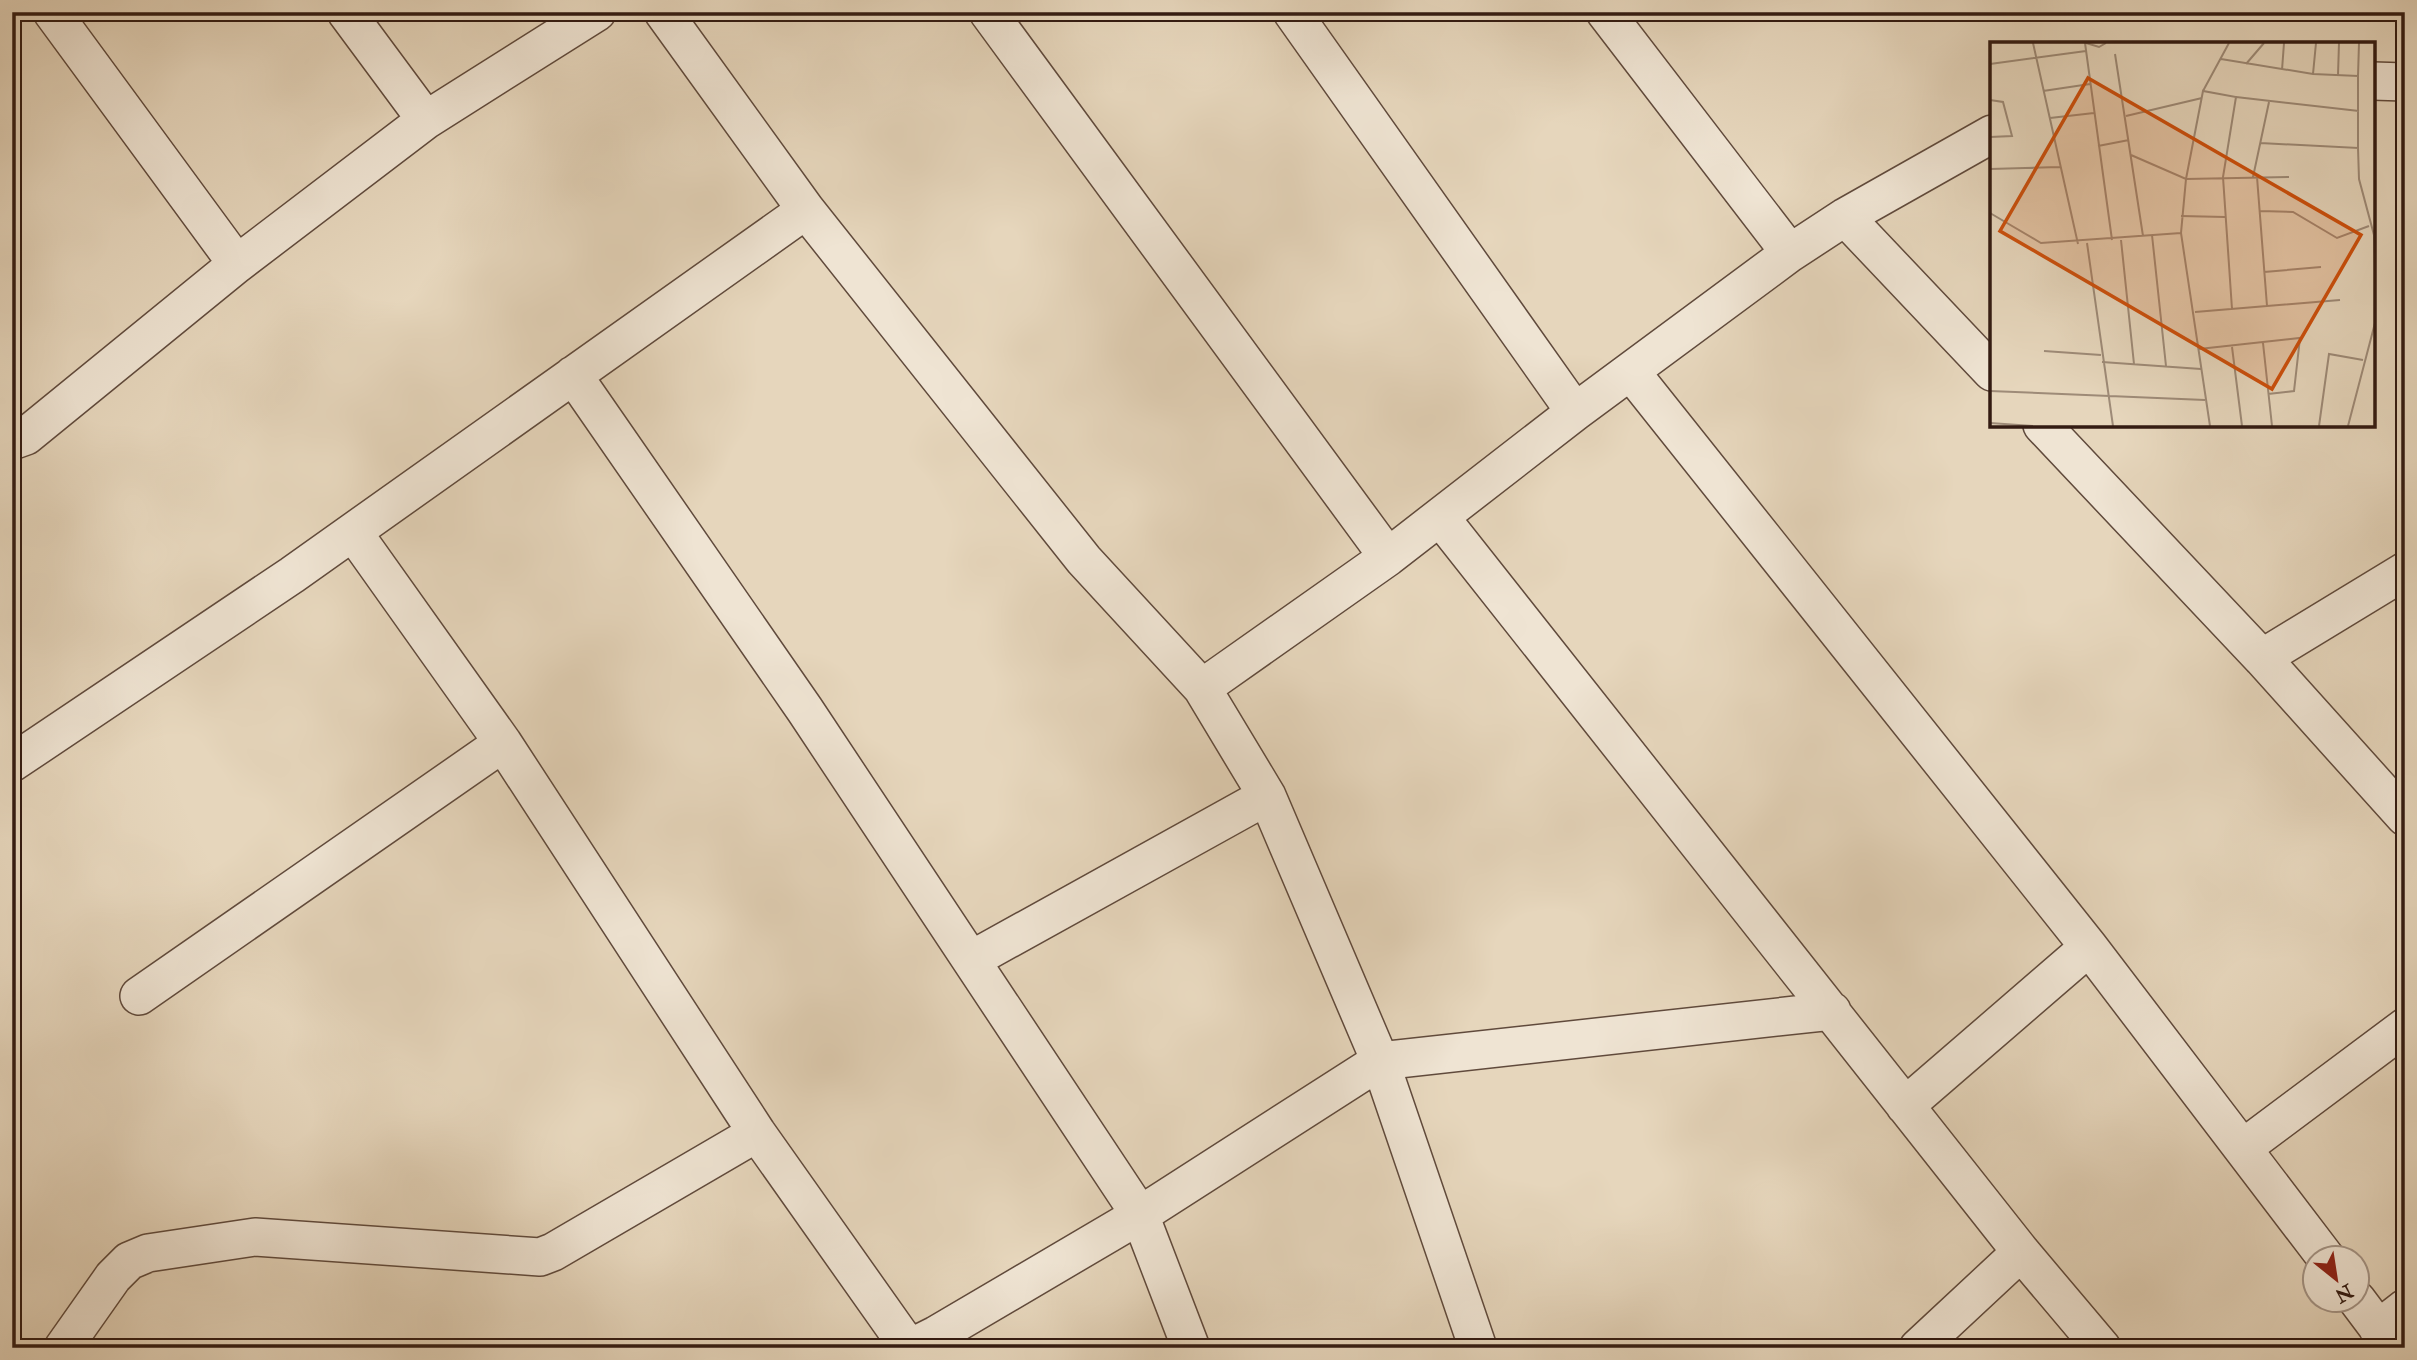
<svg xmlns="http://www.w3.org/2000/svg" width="2417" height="1360" viewBox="0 0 2417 1360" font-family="'IM FELL Double Pica',serif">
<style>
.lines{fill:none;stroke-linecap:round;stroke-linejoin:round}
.minor-casing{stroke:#604a3c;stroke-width:40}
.minor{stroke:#efe4d3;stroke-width:37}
.inset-road{fill:none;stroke:#9e8b78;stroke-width:2}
.view{fill:#cd500d;fill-opacity:0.15;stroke:#cd500d;stroke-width:3.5}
.inset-edge{fill:none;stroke:#331b12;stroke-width:3.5}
</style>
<rect width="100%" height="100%" fill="#e6d6bc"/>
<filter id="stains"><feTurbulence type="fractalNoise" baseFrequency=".00286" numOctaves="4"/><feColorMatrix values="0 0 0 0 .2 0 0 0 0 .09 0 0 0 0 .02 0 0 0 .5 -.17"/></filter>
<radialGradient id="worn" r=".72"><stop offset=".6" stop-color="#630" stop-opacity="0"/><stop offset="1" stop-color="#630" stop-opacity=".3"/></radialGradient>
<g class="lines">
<g class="minor-casing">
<path id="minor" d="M52,12L237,264
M346,12L426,120
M663,12L806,210L1084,560L1202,688L1267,796L1380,1061L1478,1348
M988,12L1388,557
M1292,12L1575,412
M1605,12L1790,253
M2373,81L2405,82
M1845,217L1992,372
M1631,372L2089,947L2326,1258
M573,375L805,710L1140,1215L1191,1348
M2042,425L2262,658L2405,817
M12,441L26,436L237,264L426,120L597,12
M1440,517L2021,1252L2102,1348
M353,532L503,743L757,1133L909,1348
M2262,658L2405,571
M1202,688L1388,557L1575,412L1790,253L1845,217L1992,134
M12,763L292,575L806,210
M971,960L1267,796
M139,996L503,743
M1905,1106L2089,947
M2243,1148L2405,1027
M2357,1300L2393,1348
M2378,1329L2405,1308
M63,1348L113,1277L129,1261L148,1253L255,1237L540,1257L553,1252L757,1133
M910,1348L936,1335L1140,1215L1380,1061L1832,1011
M1918,1348L2021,1252"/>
</g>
<use href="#minor" class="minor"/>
</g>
<g transform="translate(1990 42)">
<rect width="385" height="385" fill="#e6d6bc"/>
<path class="inset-road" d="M43,1L88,202M95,1L122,198M96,1L109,5L116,1M125,12L153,194M231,17L323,32L368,34L369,1M0,22L96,9M256,22L274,1M292,28L294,1M323,32L326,1M348,33L349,1M53,49L100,42M213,49L239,1M246,55L369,69M0,58L13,60L22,94L0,95M136,74L212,56M60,76L104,71M270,101L368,106V34M108,104L139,98M368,106L369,137L384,193L385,227M141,113L196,137L299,135M0,127L70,125M263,135L279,60M267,135L277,264M270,169L303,170L347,196L379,184M0,171L51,201L191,191M191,174L235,175M162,193L176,324M131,198L144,322M97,201L123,384M274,230L331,225M205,270L350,258M273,301L282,384M242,305L252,384M209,307L310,296L304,349L278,352M54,309L111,313M112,320L211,327M0,349L215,358M0,381L43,384M220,384L191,191L196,137L213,49L246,55L233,135L242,267M329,384L339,312L373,318M358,384L385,281"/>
<path class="view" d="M98,36L371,193L282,347L10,189Z"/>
<rect width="385" height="385" class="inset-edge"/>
</g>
<rect width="2417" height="1360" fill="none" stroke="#e6d6bc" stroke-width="42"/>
<rect x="14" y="14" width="2389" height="1332" fill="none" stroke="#331b12" stroke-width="3.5"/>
<rect x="21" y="21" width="2375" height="1318" fill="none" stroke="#331b12" stroke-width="2"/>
<g transform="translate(2336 1279) rotate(150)"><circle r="33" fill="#efe4d3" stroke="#a49486" stroke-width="2"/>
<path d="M0-5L12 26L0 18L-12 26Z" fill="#8f2418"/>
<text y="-10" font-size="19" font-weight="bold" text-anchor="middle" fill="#331b12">N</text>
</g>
<rect width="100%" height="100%" filter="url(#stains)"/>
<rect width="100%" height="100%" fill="url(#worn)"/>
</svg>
